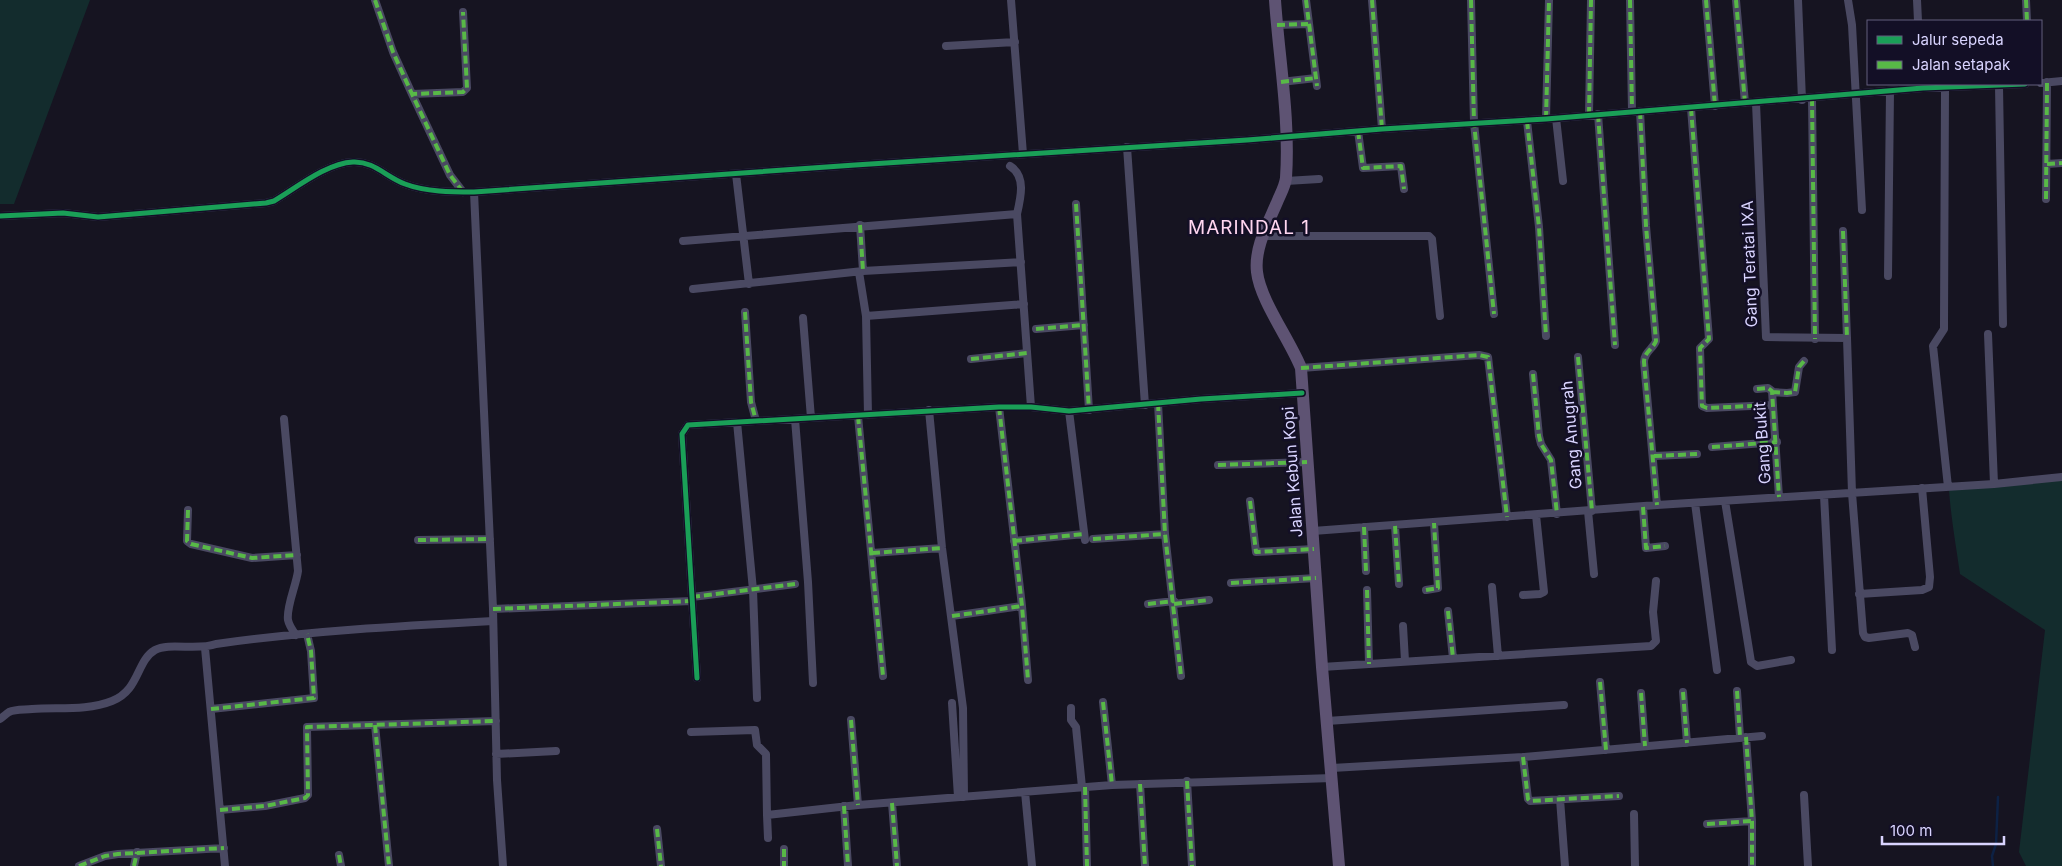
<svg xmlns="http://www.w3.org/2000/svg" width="2062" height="866" viewBox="0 0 2062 866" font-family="Inter,sans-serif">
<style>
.green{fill:#132c2d}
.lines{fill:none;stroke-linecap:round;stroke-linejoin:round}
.stream{stroke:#0d2144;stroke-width:2.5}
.minor{stroke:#4a4962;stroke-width:8}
.primary{stroke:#5e5373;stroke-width:12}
.quiet{stroke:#58b947;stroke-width:4;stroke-dasharray:8 4;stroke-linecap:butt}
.cycleway-casing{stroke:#130f26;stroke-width:8}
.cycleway{stroke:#1a9f57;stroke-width:5}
.labels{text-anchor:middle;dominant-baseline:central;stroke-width:5;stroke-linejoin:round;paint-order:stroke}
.street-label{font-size:16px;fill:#d9d4ff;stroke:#130f26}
.quarter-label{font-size:19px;letter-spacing:1px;fill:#ffd6f0;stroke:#130f26}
</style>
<rect width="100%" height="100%" fill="#161421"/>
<path class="green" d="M0,0H90L14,204H0Z
M2062,480V866H2026L2019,852L2045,630L1960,574C1956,546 1951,518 1949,490Z"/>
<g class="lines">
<path class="stream" d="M1993,866L1992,856L1996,844L1998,797"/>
<path class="minor" d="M375,0L393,52L412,94
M1011,0L1023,154
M1306,0L1317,86
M1372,0L1382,129
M1471,0L1474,123L1494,314
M1630,0L1632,111
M1706,0L1715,106
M1736,0L1745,103
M1798,0L1802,100
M1848,0L1852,25L1862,210
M1917,0L1918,21
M2026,0L2027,21
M1277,25L1308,24
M946,46L1015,42
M1281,82L1316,78
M2041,83L2062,81
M1999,86L2003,324
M1945,88L1944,323V329L1933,346L1948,487
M1812,98L1815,339
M1756,103L1766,337L1847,338L1852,493L1863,633L1865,637L1869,638L1908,633L1912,635L1915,647
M1691,108L1709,339L1700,348L1702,406L1707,408L1773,405
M1640,111L1646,226L1656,341C1653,349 1644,352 1644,362L1657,505
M1598,114L1615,345
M1589,115L1591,0
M1556,118L1563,181
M1546,119L1549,0
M1527,121L1539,227L1546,336
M1358,131L1363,168L1401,166L1404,189
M1127,147L1145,405
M2047,164L2062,163
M1010,166C1026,176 1021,197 1017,214L1031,407
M736,174L749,284
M1286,181L1319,179
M463,192L450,175L412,94L463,92L467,88L463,12
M474,192L493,609L497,780L503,866
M2046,199L2047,82
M1076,204L1089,410
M0,216L63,213L98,217L266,203L274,201C296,188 327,163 353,162C374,161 386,177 405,184C426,192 452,192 474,192L855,165L1247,140L1382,129L1546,119L1923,88L2025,84
M860,225L863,271
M1843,231L1847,338
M1263,236H1429L1432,239L1440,316
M683,241L1017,214
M859,272L866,316L868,415
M1888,276L1890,91
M693,289L863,271L1021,262
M745,312L751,402L756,421
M866,316L1024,304
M803,318L811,418
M1036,329L1084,325
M1988,334L1994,484
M1578,357L1592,511
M971,359L1027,353
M1301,368L1479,355L1488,357L1507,517
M1533,374L1539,436L1541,444L1551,460L1557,514
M1757,389L1768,388L1772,391L1779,497
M1772,392L1787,393L1795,392L1799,367L1804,361
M1158,403L1165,534L1181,676
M999,407L1022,606L1028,680
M929,410L942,548L963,708L964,797
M1069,411L1085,540
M858,416L883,676
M284,419L298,571C296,586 286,607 288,620C289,625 293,631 296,635
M795,419L808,582L813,683
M737,422L753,590L757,698
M1712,447L1777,442
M1654,456L1697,454
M1218,465L1307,462
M1824,495L1832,650
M1250,501L1256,552L1314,549
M1725,501L1751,662L1757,666L1791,660
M1695,503L1717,670
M1643,507L1646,548L1665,546
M188,510L187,541L191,544L252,558L297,555
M1588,511L1594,574
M1395,526L1399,584
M1364,527L1366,571
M1313,531L1657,505L1994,484L2062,477
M1093,539L1165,534
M418,540L490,539
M1014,541L1084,534
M872,553L942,548
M1231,583L1316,578
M1492,587L1498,656
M1367,590L1369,664
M1426,590L1438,588L1434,523
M1859,594L1922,590L1929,587L1930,577L1922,488
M1523,595L1540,594L1544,592L1536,515
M692,597L795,584
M1148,604L1174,601
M1174,604L1209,600
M493,609L692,601
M1448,611L1453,658
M952,616L1022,606
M1403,626L1405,661
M205,648L225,866
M1322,667L1651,646L1656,641L1653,612L1656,581
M697,678L682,434L688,425L999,407H1031L1069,411L1201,399L1302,393
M1600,682L1606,750
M1737,691L1740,737
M1683,692L1687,743
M1641,693L1645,746
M1103,702L1112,785
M952,703L958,797
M1071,708V720L1076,727L1082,787
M211,709L314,698L311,651L307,634
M0,719C3,717 6,714 9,712C16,709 25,710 32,709C58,707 87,711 112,701C140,690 136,661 155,650C169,642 198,651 216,644C308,631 400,626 493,621
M851,720L858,805
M1327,721L1564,705
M375,725L389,866
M691,732L755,730L757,745L766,754L767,815
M1746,737L1752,821V866
M496,754L556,751
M1523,757L1528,799L1530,801L1619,796
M1332,768L1523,757L1762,736
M1187,781L1192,866
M1140,784L1145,866
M1085,787L1087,866
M1025,792L1032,866
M1804,795L1808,866
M1560,799L1565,866
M892,803L897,866
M844,806L848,866
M220,810L265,806L305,798L308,795L307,727L496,721
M1634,814L1635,866
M1707,824L1752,821
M657,829L661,866
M768,838L767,815L858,805L1112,785L1333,778
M784,849V866
M339,855L341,866
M79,866L105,856L118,854L224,848
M134,866L137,852"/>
<path class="primary" d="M1275,0C1279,59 1290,119 1286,178C1285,186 1281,193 1278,200C1269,222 1254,247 1257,272C1260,300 1290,340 1301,368L1322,667L1339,866"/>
<path class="quiet" d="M375,0L393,52L412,94
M1306,0L1317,86
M1372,0L1382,129
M1471,0L1474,123L1494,314
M1630,0L1632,111
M1706,0L1715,106
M1736,0L1745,103
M2026,0L2027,21
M1277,25L1308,24
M1281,82L1316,78
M1812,98L1815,339
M1691,108L1709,339L1700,348L1702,406L1707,408L1773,405
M1640,111L1646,226L1656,341C1653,349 1644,352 1644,362L1657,505
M1598,114L1615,345
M1589,115L1591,0
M1546,119L1549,0
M1527,121L1539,227L1546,336
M1358,131L1363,168L1401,166L1404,189
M2047,164L2062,163
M463,192L450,175L412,94L463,92L467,88L463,12
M2046,199L2047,82
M1076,204L1089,410
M860,225L863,271
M1843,231L1847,338
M745,312L751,402L756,421
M1036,329L1084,325
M1578,357L1592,511
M971,359L1027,353
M1301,368L1479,355L1488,357L1507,517
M1533,374L1539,436L1541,444L1551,460L1557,514
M1757,389L1768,388L1772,391L1779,497
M1772,392L1787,393L1795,392L1799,367L1804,361
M1158,403L1165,534L1181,676
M999,407L1022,606L1028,680
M858,416L883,676
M1712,447L1777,442
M1654,456L1697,454
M1218,465L1307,462
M1250,501L1256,552L1314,549
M1643,507L1646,548L1665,546
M188,510L187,541L191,544L252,558L297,555
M1395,526L1399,584
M1364,527L1366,571
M1093,539L1165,534
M418,540L490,539
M1014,541L1084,534
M872,553L942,548
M1231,583L1316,578
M1367,590L1369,664
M1426,590L1438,588L1434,523
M692,597L795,584
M1148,604L1174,601
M1174,604L1209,600
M493,609L692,601
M1448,611L1453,658
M952,616L1022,606
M1600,682L1606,750
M1737,691L1740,737
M1683,692L1687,743
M1641,693L1645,746
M1103,702L1112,785
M211,709L314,698L311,651L307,634
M851,720L858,805
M375,725L389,866
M1746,737L1752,821V866
M1523,757L1528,799L1530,801L1619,796
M1187,781L1192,866
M1140,784L1145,866
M1085,787L1087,866
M892,803L897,866
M844,806L848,866
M220,810L265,806L305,798L308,795L307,727L496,721
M1707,824L1752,821
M657,829L661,866
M784,849V866
M339,855L341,866
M79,866L105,856L118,854L224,848
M134,866L137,852"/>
<g class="cycleway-casing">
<path id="cycleway" d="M0,216L63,213L98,217L266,203L274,201C296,188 327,163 353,162C374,161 386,177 405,184C426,192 452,192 474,192L855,165L1247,140L1382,129L1546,119L1923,88L2025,84
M697,678L682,434L688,425L999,407H1031L1069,411L1201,399L1302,393"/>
</g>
<use href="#cycleway" class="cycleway"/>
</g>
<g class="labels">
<g class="street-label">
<text transform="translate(1749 264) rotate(-92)">Gang Teratai IXA</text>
<text transform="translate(1571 435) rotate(-95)">Gang Anugrah</text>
<text transform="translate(1762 443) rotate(-94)">Gang Bukit</text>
<text transform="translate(1292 472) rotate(-94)">Jalan Kebun Kopi</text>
</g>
<g class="quarter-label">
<text x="1249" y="227">MARINDAL 1</text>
</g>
</g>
<rect x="1867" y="20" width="175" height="65" fill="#130f26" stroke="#625e7d"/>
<rect x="1877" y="36" width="25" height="8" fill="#1a9f57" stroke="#625e7d"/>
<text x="1912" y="45" font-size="15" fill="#d9d4ff">Jalur sepeda</text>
<rect x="1877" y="61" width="25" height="8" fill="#58b947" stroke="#625e7d"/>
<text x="1912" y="70" font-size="15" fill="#d9d4ff">Jalan setapak</text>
<path d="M1882 836v8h122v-8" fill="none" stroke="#d9d4ff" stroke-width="2.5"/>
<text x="1890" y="836" font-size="15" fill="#d9d4ff" stroke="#130f26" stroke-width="4" paint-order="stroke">100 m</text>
</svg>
